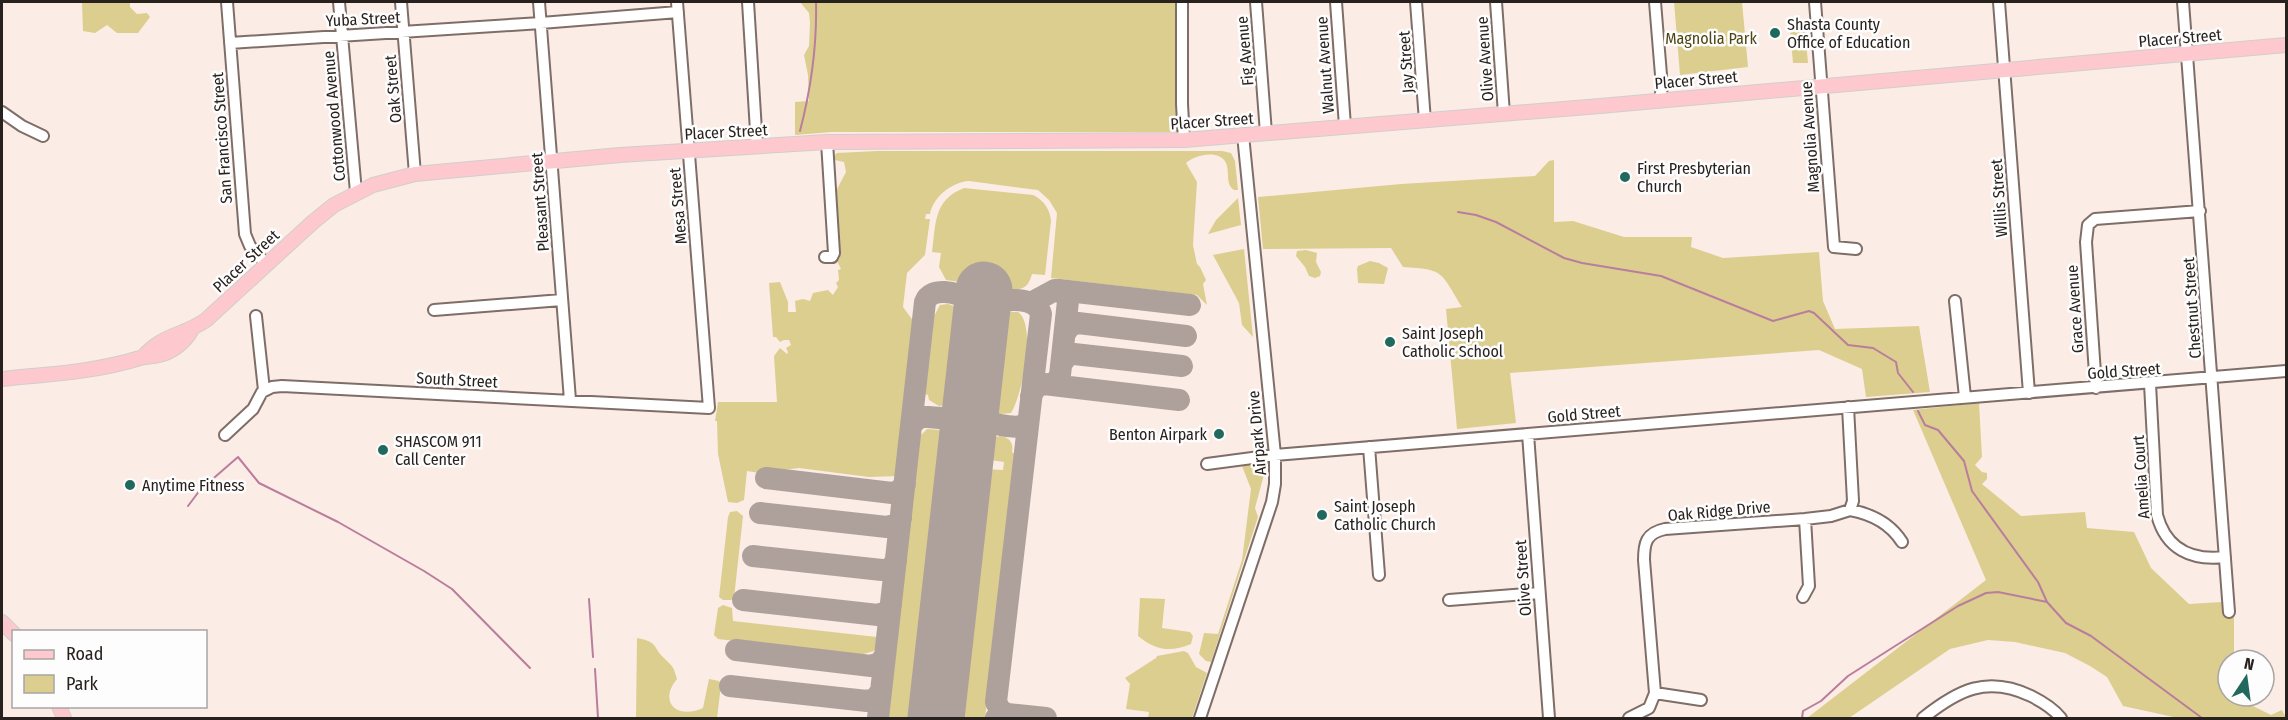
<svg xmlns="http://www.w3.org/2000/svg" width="2288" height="720" viewBox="0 0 2288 720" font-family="'Fira Sans Condensed',sans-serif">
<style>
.green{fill:#dcce8f}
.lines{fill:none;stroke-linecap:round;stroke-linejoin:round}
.stream{stroke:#b97d9d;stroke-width:2}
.taxiway{stroke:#aea19c;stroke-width:22}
.runway{stroke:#aea19c;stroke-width:57}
.minor-casing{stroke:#7f6e67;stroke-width:14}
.major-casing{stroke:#d0cece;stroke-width:16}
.minor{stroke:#fff;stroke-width:10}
.major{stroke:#fec9ce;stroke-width:14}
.poi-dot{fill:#22695d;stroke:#fdfdfd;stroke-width:2}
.labels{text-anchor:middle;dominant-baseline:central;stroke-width:5;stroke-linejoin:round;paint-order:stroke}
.street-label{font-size:16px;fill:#28211e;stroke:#fdfdfd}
.poi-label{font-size:16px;fill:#28211e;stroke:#fdfdfd;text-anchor:start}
.park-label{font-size:16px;fill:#4f4513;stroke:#fdfdfd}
</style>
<rect width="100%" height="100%" fill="#fcece6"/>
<path class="green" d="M82,2H130V7L137,14L147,13L150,17L138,33H117L107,25L95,33L83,31Z
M800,2H1180L1178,132H832L795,135V102L809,101L808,75L804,55L809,46L810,22L809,13Z
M1674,2H1742L1748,67L1680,75Z
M1790,30H1805L1808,63H1793Z
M877,151H1222L1231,153L1235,161L1238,190H1234C1225,184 1230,173 1226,163C1219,149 1195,155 1186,163L1197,182L1193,245L1197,264L1200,267L1206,280L1203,284L1207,305L1197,295L1051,278L1057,213L1049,200L1038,190L969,181C952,182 933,197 930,214H926L925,219H930L925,255L907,273L903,307L917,326L900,476L869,477L799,468L760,473L747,471L744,500L737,503L728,502L718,454L717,421H715L718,402H777L774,356L780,348L787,354L788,352L786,348L791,345L789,340H784L780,342L776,337H773L769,283L780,282L788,302V312H796L795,301L803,299L810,301L813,293L828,290L833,295L838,287L836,283L839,280L838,270L841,269L837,261L840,258L835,193L846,172L844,162L835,160L834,156L837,153Z
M1554,160V222L1573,221L1624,237H1692L1691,247L1723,258L1819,252L1823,301L1835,329L1919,326L1930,392L1866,397L1862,369L1819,350L1510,373L1516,423L1457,429L1446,309L1462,307C1441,273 1445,269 1403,267L1391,248L1263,249L1258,197L1401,184L1535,176L1549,161Z
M964,188L1033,195C1044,200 1050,210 1051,221L1045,275L1032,274C1029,284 1027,287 1017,290L946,280L939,267L941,253L932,252C936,224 933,200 964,188Z
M1238,198L1241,225L1208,234L1216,220Z
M1244,249L1253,337L1242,325L1239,303L1213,255Z
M1306,250L1317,253L1316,262L1321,272L1320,276L1315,278L1309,276L1305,267L1296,256L1297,251Z
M1370,261L1379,263L1388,268L1384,284L1358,283L1357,269L1358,266Z
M948,304L957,307L963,316L951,402L949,405L939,406L929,400L928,395L924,394L925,388L922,387L930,317L934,316L940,305Z
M1008,312H1018C1037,325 1022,396 1011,413L1000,414L992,409L991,403L1001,320Z
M1979,403L1982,457L1975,465L1982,472L1987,473V479L1982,484L2021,516L2085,512L2087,528L2134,532L2151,568L2189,604L2222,602L2223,614L2234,615V660H2228V696H2245L2251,705L2271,715L2282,710L2286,718H2178L2123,706L2107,677L2090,666L2065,653L2015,642L1988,640L1950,649L1849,718H1807L1986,580L1913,410Z
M927,429L941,430L948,437V442L917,718H884L915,446L917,445L921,435Z
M1000,436C1009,437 1014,443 1012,452L1016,455L985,718H955L982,473L985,469L1003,470L1004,462L990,460L989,464L985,463V444L992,438Z
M1247,464L1263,465L1266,467L1255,508L1258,517L1211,662L1206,661L1199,654L1204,633L1218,634L1242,560L1251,489L1242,466Z
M737,511L743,516L734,598L731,600H723L719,597L728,517L730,512Z
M1140,598L1165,599L1162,628L1190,632L1193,636L1191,644C1170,653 1155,650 1138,636Z
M723,605L732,608L733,621L877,637L881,640L874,651L860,655L718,639L714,635L718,608Z
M637,638C659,642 652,647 664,658C674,668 673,666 677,679C658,702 677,720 703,708L709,679L719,681L721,685L717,718H636Z
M1184,651L1188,653L1196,667L1207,673L1192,718H1148L1149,712L1126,709L1130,684L1125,678L1156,658L1157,656Z"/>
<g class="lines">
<path class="stream" d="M800,131C811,89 817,45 816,2
M1458,212L1476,215L1496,222L1564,258L1582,263L1661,276L1773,321L1809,311L1814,313L1848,345L1873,348L1896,362L1898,373L1913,392
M1918,411L1925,425L1938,430L1964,461L1972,491L2038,582L2047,602L2066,623L2091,636L2202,718
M188,506L200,490L238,457L259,483L338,522L424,571L452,589L530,668
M589,599L593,657
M595,669L598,718
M1802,718L1803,711L1821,701L1848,676L1958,606L1986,593L1998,592L2047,602"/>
<path class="taxiway" d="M1059,290L1190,305
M998,303C1010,298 1037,298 1041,314L996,702L1000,710L1007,714
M1031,303L1055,290L1064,293L1068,301L1060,375L1056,382L1049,384
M1065,333L1070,326L1078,323L1186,336
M1062,363L1068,355L1074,354L1182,366
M975,384C972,410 980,423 1007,426C1016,427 1022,428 1028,421
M1031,396L1036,387L1044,384L1179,400
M942,418L957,427L965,444L956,526
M912,424L920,417C931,416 942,420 953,417C978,407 976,349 979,325
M766,478L892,493L899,491L905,484
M760,513L887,527L897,524L901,518
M753,556L882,570L890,569L896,561
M743,600L878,615L887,612L891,605
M736,650L871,666L880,663L885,655
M730,686L867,701L875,699L881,691
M878,718L925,302C931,286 957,292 969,300
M996,718L1007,714L1046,718"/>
<path class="runway" d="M936,718L984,290"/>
<g class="minor-casing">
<path id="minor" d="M227,2L245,234L250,246L266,264
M339,2L356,192
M401,2L415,174
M539,2L570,400
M748,2L757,147
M1182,2V104L1184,140
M1256,2L1266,133
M1336,2L1345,126
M1416,2L1425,121
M1496,2L1504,114
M1655,2L1662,87L1660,100
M1815,2L1834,247L1856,249
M1999,2L2029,393
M2183,2L2229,612
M230,43L541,23L678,12
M2,112L22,126L43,136
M825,257H832L834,253L827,142
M1955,301L1965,397
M434,310L562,300
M256,316L264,390
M2150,384L2157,515C2166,549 2191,561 2225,557
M2096,388L2086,242L2088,225L2095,219L2200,211
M1528,434L1549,718
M225,435L253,409L262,392L272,387L282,386L709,408L677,2
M1369,447L1379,575
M1207,464L1275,455L2286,371
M1850,510C1872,514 1890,523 1902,542
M1803,597L1809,586L1805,519
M1449,600L1539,593
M1655,693L1701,700
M1200,718L1272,502L1275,484V455L1243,135
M1629,718L1649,708L1655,693L1644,560C1644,543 1646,533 1665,529L1805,519L1831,516L1850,510L1853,501L1848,407
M1923,718C1958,690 1987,675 2031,696C2043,702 2053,708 2061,718"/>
</g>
<g class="major-casing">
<path id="major" d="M143,357C163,334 183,336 206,320L313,222L334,205L373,185L415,174L620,155L827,142L1184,140L1600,106L2286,45
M2,379C49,374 95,372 140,358C146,356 153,357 159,355C172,352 185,342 191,331
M2,622L14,634
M59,706L64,718"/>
</g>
<use href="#minor" class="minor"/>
<use href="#major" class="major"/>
</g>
<g class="poi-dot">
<circle cx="1775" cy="33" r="6"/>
<circle cx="1625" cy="177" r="6"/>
<circle cx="1390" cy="342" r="6"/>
<circle cx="1219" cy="434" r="6"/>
<circle cx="383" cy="450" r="6"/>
<circle cx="130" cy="485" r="6"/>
<circle cx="1322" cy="515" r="6"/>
</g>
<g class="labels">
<g class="street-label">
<text transform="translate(363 19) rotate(-3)">Yuba Street</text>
<text transform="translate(2180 38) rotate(-5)">Placer Street</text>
<text transform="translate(1245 51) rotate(-95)">Fig Avenue</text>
<text transform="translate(1485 59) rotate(-94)">Olive Avenue</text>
<text transform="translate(1406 62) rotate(-94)">Jay Street</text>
<text transform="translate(1325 65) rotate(-94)">Walnut Avenue</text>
<text transform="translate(1696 80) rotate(-5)">Placer Street</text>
<text transform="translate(393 89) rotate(-95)">Oak Street</text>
<text transform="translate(334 116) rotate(-95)">Cottonwood Avenue</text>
<text transform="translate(1212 121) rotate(-4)">Placer Street</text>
<text transform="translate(726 132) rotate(-3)">Placer Street</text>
<text transform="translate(1810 137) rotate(-94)">Magnolia Avenue</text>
<text transform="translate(222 138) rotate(-94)">San Francisco Street</text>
<text transform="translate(1999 198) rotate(-94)">Willis Street</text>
<text transform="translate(540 202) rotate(-94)">Pleasant Street</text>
<text transform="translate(678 206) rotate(-95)">Mesa Street</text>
<text transform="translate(246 261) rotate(-43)">Placer Street</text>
<text transform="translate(2192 308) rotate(-94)">Chestnut Street</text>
<text transform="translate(2075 309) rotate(-94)">Grace Avenue</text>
<text transform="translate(2124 371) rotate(-4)">Gold Street</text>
<text transform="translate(457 380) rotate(3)">South Street</text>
<text transform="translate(1584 414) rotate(-5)">Gold Street</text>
<text transform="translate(1257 433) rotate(-95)">Airpark Drive</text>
<text transform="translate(2141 477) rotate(-94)">Amelia Court</text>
<text transform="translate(1719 511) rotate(-5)">Oak Ridge Drive</text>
<text transform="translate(1523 578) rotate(-94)">Olive Street</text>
</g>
<g class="poi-label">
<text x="1787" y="24">Shasta County<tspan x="1787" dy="18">Office of Education</tspan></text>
<text x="1637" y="168">First Presbyterian<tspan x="1637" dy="18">Church</tspan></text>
<text x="1402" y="333">Saint Joseph<tspan x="1402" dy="18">Catholic School</tspan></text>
<text x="1207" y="434" text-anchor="end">Benton Airpark</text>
<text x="395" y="441">SHASCOM 911<tspan x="395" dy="18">Call Center</tspan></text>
<text x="142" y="485">Anytime Fitness</text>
<text x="1334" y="506">Saint Joseph<tspan x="1334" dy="18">Catholic Church</tspan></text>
</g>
<g class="park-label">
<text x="1711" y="38">Magnolia Park</text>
</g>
</g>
<rect width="2288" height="720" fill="none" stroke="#28211e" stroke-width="6"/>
<rect x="12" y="630" width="195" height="78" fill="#fdfdfd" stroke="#a8a5a4" stroke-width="1.5"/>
<rect x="24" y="650" width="30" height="9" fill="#fec9ce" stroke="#a8a5a4" stroke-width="1.5"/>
<text x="66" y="660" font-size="18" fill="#28211e">Road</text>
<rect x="24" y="675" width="30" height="18" fill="#dcce8f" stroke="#a8a5a4" stroke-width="1.5"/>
<text x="66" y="690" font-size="18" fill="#28211e">Park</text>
<g transform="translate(2246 678) rotate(13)"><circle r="28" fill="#fdfdfd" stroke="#a8a5a4" stroke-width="1.5"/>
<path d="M0-4.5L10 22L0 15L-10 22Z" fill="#22695d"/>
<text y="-9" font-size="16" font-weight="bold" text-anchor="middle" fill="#28211e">N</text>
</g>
</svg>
